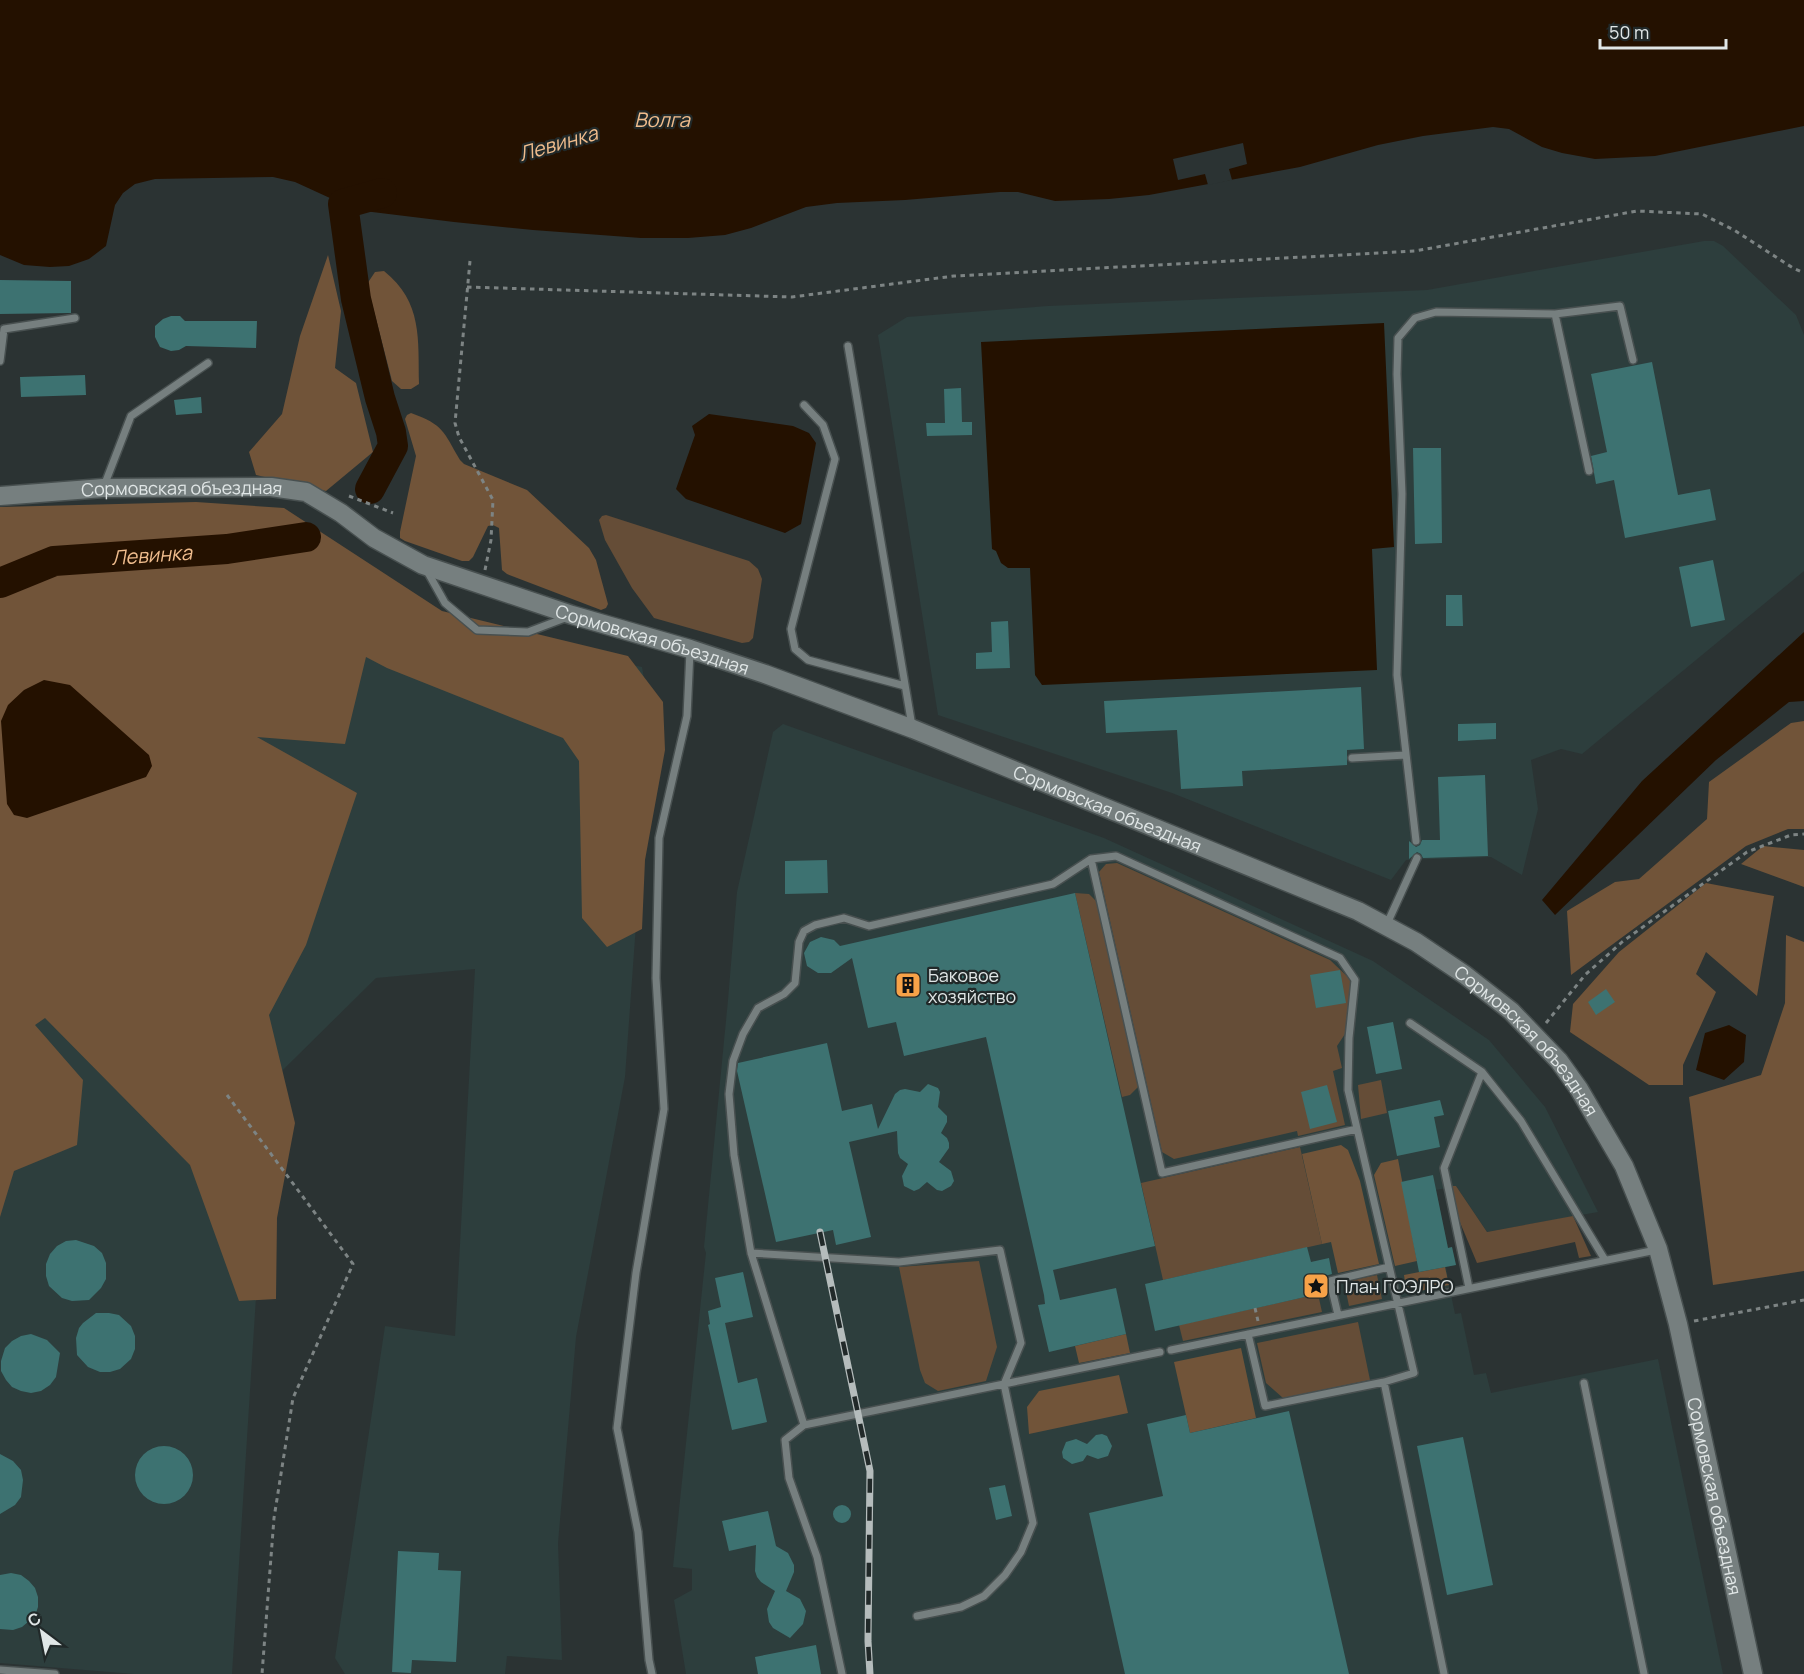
<svg xmlns="http://www.w3.org/2000/svg" width="1804" height="1674" viewBox="0 0 1804 1674" font-family="Manrope,sans-serif">
<style>
.built{fill:#2d3e3d}
.green{fill:#654d37}
.forest{fill:#715439}
.water{fill:#241100}
.pier{fill:#2b3333}
.lines{fill:none;stroke-linecap:round;stroke-linejoin:round}
.river{stroke:#241100;stroke-width:30}
.building{fill:#3d7271}
.service-casing{stroke:#485050;stroke-width:10}
.tertiary-casing{stroke:#485050;stroke-width:21}
.path{stroke:#7d8484;stroke-width:3;stroke-dasharray:4.5 4.5;stroke-linecap:butt}
.service{stroke:#767f7f;stroke-width:7}
.tertiary{stroke:#767f7f;stroke-width:18}
.rail-casing{stroke:#b5bcbc;stroke-width:7}
.rail{stroke:#212929;stroke-width:4.5;stroke-dasharray:14;stroke-linecap:butt}
.labels{text-anchor:middle;dominant-baseline:central;stroke-width:4.5;stroke-linejoin:round;paint-order:stroke}
.street-label{font-size:18px;fill:#e0e6e6;stroke:#212929}
.poi-label{font-size:18px;fill:#e0e6e6;stroke:#212929;text-anchor:start}
.water-label{font-size:20px;font-style:italic;fill:#f0bd8d;stroke:#212929}
</style>
<rect width="100%" height="100%" fill="#2b3333"/>
<path class="built" d="M1704,241H1714L1723,246L1796,315L1804,335V571L1582,754L1561,749L1531,760L1538,809L1522,875L1491,857L1406,860L1391,880L1172,793L938,715L878,335L907,317L1048,306L1427,290Z
M0,605L454,628L642,667L651,717L625,1077L576,1337L558,1543L562,1660L507,1656L505,1674H345L335,1658L385,1326L455,1336L475,969L376,978L202,1150L256,1297L232,1674H134L0,1663Z
M783,724L1104,838L1373,961L1489,1040L1545,1107L1598,1212L1487,1232L1456,1186L1436,1190L1448,1248L1452,1247L1456,1265L1446,1267L1449,1285L1455,1314L1461,1313L1474,1375L1486,1373L1491,1393L1658,1359L1723,1674H686L674,1600L692,1590V1569L673,1567L705,1262L706,1253L704,1247L728,1000L737,892L773,732Z"/>
<path class="green" d="M606,515L749,561L758,569L762,579L753,638L749,642L742,643L654,618L632,588L605,540L599,520L602,516Z
M1117,863L1330,960L1351,980L1345,1034L1337,1046L1342,1068L1333,1071L1345,1125L1298,1136L1297,1131L1174,1159L1162,1152L1099,872L1106,864Z
M1075,893L1089,894L1097,902L1138,1087L1130,1095L1122,1097Z
M1381,1080L1387,1113L1361,1119L1358,1085Z
M1300,1147L1322,1244L1163,1280L1141,1183Z
M1452,1186H1456L1487,1232L1573,1216L1591,1256L1579,1258L1575,1242L1477,1263L1459,1220Z
M979,1261L997,1347L986,1381L938,1391L925,1383L920,1370L899,1267Z
M1377,1275L1382,1299L1349,1306L1344,1282Z
M1318,1294L1322,1312L1183,1341L1179,1325Z
M1358,1322L1370,1380L1283,1398L1266,1383L1257,1343Z"/>
<path class="forest" d="M328,255L341,311L335,368L356,383L373,452L326,491L256,475L249,452L282,414L300,336Z
M384,271C423,302 418,340 419,384L411,389H401L392,381L367,284L375,272Z
M411,413C444,425 443,431 460,460L464,464L527,490L589,548L596,560L608,604L606,608L601,610L507,574L502,570L499,528L493,525L488,526L473,557L469,561H462L405,541L400,538V532L416,456L405,419L407,415Z
M196,502L284,508L442,611L628,656L663,702L665,750L645,860L642,929L607,947L582,918L579,761L563,738L387,668L366,657L345,744L257,737L357,793L306,945L269,1015L295,1123L277,1218L276,1299L239,1301L190,1165L45,1018L35,1025L83,1080L77,1145L14,1171L0,1217V507Z
M1804,721V829H1788L1746,846L1571,975L1567,911L1615,882L1639,879L1707,819L1709,782L1791,723Z
M1763,846L1804,850V887L1741,864Z
M1706,883L1774,896L1757,996L1706,952L1696,974L1716,992L1683,1065V1085H1649L1570,1032L1573,1004L1619,952Z
M1786,935L1804,942V1271L1713,1285L1689,1097L1761,1075L1785,1003Z
M1341,1145L1348,1150L1360,1181L1379,1264L1338,1273L1331,1242L1322,1244L1302,1154Z
M1398,1159L1417,1261L1395,1266L1374,1175L1381,1163Z
M1445,1267L1449,1285L1415,1292L1406,1289L1404,1275Z
M1126,1334L1130,1353L1079,1363L1075,1346Z
M1241,1348L1256,1418L1190,1433L1174,1362Z
M1119,1375L1128,1413L1029,1434L1027,1407L1039,1391Z"/>
<path class="water" d="M0,0H1804V126L1655,156L1595,159L1562,153L1542,147L1509,129L1493,127L1423,136L1378,145L1300,167L1149,195L1109,199L1055,201L1018,192H1000L905,200L837,203L806,207L751,228L725,235L688,238H641L533,230L454,222L364,211L343,204L295,182L273,177L155,179L135,184L123,193L115,205L106,246L89,259L69,266L50,267L24,265L0,255Z
M1384,323L1394,547L1372,549L1377,670L1042,685L1035,675L1030,568H1008L1001,563L996,551L992,549L981,342Z
M709,414L793,426L809,433L816,443L801,524L785,533L686,499L676,489L695,435L692,426Z
M1804,632V701L1789,702L1716,760L1555,915L1542,900L1642,781Z
M44,680L70,685L149,755L152,766L146,777L27,818L14,815L7,804L1,721L8,705L24,690Z
M1729,1025L1746,1035L1744,1062L1724,1080L1696,1070L1705,1033Z"/>
<path class="pier" d="M1243,143L1247,164L1229,169L1232,180L1208,185L1205,174L1178,180L1173,159Z"/>
<g class="lines">
<g class="river">
<path d="M370,489L393,446L391,432L380,398L356,299L343,204L382,193"/>
<path id="s1" d="M0,583L54,561L227,549L306,537"/>
</g>
</g>
<path class="building" d="M0,280L71,281V313L0,314Z
M171,316H180L185,321H257L256,348L186,346L179,350L171,351L160,347L155,337V326L163,319Z
M1652,362L1678,495L1710,489L1716,520L1625,538L1614,480L1596,484L1591,456L1607,452L1591,374Z
M85,375L86,395L21,397L20,377Z
M961,388L962,422H972V435L927,436L926,423H945L944,389Z
M201,397L202,413L176,415L174,400Z
M1413,448H1441L1442,543L1415,544Z
M1713,560L1725,620L1691,627L1679,567Z
M1446,595H1462L1463,626H1446Z
M1008,621L1010,668L976,669V653L992,652L991,622Z
M1361,687L1364,749L1347,750V765L1242,771L1243,786L1181,789L1177,730L1106,733L1104,701Z
M1496,723V739L1458,741V724Z
M1485,775L1488,856L1423,858L1421,854L1417,852L1409,859V841L1416,847L1420,845L1422,840H1440L1438,777Z
M827,860L828,893L785,894V861Z
M1075,893L1155,1246L1053,1270L1060,1300L1116,1288L1126,1334L1049,1352L1038,1305L1045,1304L1044,1295L986,1037L904,1056L896,1022L868,1028L852,958L831,973H818L807,966L804,953L810,942L821,937L834,940L840,946Z
M1340,970L1346,1003L1316,1008L1310,975Z
M1606,989L1615,1002L1596,1015L1588,1002Z
M1393,1022L1402,1069L1376,1074L1367,1027Z
M827,1043L842,1111L872,1104L878,1129L895,1094L900,1090L905,1089L920,1092L928,1084L938,1088L940,1092L938,1107L947,1116V1122L941,1133L947,1138L949,1143V1148L939,1162L951,1171L954,1181L951,1186L942,1191L937,1190L927,1182L919,1189L914,1191L904,1186L902,1176L908,1164L900,1158L898,1153L897,1131L849,1142L871,1237L836,1245L833,1230L776,1242L737,1071L738,1063Z
M1327,1085L1337,1122L1310,1129L1301,1092Z
M1440,1100L1444,1115L1434,1117L1440,1147L1397,1156L1388,1111Z
M1433,1175L1448,1248L1452,1247L1456,1265L1419,1272L1401,1182Z
M76,1240L94,1246L102,1253L106,1263V1279L101,1288L89,1300L72,1301L62,1298L49,1286L46,1276V1264L50,1254L57,1246L66,1241Z
M1307,1247L1311,1262L1329,1258L1332,1274L1314,1279L1318,1294L1155,1331L1145,1284Z
M743,1272L753,1317L725,1323L738,1383L757,1378L767,1422L732,1430L708,1325L710,1324L708,1311L721,1307L715,1278Z
M96,1313H109L119,1315L131,1326L135,1336V1349L131,1359L120,1369L110,1372H100L88,1367L77,1355L76,1338L79,1328L83,1323Z
M31,1334L47,1340L60,1353L56,1377L50,1385L41,1391L31,1393L21,1391L12,1387L6,1380L1,1371V1361L5,1348L12,1341L21,1336Z
M1289,1411L1349,1674H1125L1089,1513L1163,1496L1147,1424L1186,1415L1190,1433Z
M1102,1434L1107,1436L1112,1446L1108,1456L1098,1459L1087,1455L1083,1461L1072,1464L1063,1458L1062,1452L1066,1442L1076,1439L1087,1444L1096,1435Z
M1463,1437L1493,1585L1447,1595L1417,1446Z
M135 1475a29 29 0 1 1 58 0a29 29 0 1 1-58 0Z
M0,1454L13,1461L21,1470L23,1480L21,1497L15,1505L0,1514Z
M1005,1485L1012,1516L996,1520L989,1488Z
M833 1514a9 9 0 1 1 18 0a9 9 0 1 1-18 0Z
M768,1511L776,1546L788,1553L794,1565V1572L786,1591L800,1599L806,1611L803,1624L790,1638L773,1628L769,1622L767,1609L775,1591L761,1582L757,1577L755,1571L756,1545L729,1551L722,1521Z
M398,1551L439,1553L438,1570L461,1571L456,1662L412,1660L411,1673L392,1672Z
M11,1573L21,1575L29,1581L35,1588L38,1597V1607L35,1616L22,1627L13,1630L0,1629V1575Z
M816,1645L821,1674H758L755,1657Z"/>
<g class="lines">
<g class="service-casing">
<path id="service" d="M1555,314L1589,471
M848,346L912,726
M0,361L4,329L75,318
M804,405L823,425L835,459L791,629L795,649L808,660L905,686
M104,486L131,416L208,363
M426,569L445,603L477,630L528,632L565,618
M1352,758L1406,755
M1416,841L1397,675L1402,494L1397,374L1398,338L1415,318L1436,312L1555,314L1620,306L1633,360
M1091,859L1162,1173L1357,1129
M1386,926L1417,858
M1410,1023L1482,1072L1521,1121L1605,1260
M751,1253L899,1262L1000,1250L1021,1343L1004,1384L1033,1523L1021,1552L1005,1575L984,1596L961,1607L917,1616
M1469,1288L1444,1168L1482,1072
M1338,1315L1330,1281L1389,1267
M1171,1350L1656,1250
M1384,1382L1444,1674
M1584,1383L1644,1674
M804,1425L751,1253L734,1155L729,1094L733,1061L743,1034L758,1008L784,994L795,983L799,942L804,931L815,925L844,918L869,926L1053,884L1091,859L1116,856L1340,958L1355,980L1349,1038L1348,1090L1414,1373L1384,1382L1265,1406L1248,1334
M0,1670L55,1674
M652,1674L649,1660L638,1532L617,1428L636,1273L664,1109L656,978L659,838L687,716L690,651
M842,1674L817,1557L789,1478L785,1440L804,1425L1160,1352"/>
</g>
<g class="tertiary-casing">
<g id="tertiary">
<path id="s2" d="M0,496L103,488L271,487L306,492L341,513L374,538L423,565L572,615L690,649L765,674L913,729L1358,911L1416,942L1465,975L1511,1011L1559,1061L1579,1089L1624,1166L1658,1249L1678,1324L1753,1674"/>
</g>
</g>
<path class="path" d="M470,261L455,423L459,437L493,500L491,540L485,570
M467,287L792,297L954,276L1415,251L1637,211L1702,214L1734,230L1793,268L1804,273
M349,496L393,513
M1546,1023L1585,975L1622,942L1747,852L1791,835L1804,834
M227,1095L353,1264L293,1398L274,1518L262,1674
M1255,1308L1258,1321
M1694,1321L1804,1300"/>
<use href="#service" class="service"/>
<use href="#tertiary" class="tertiary"/>
<g class="rail-casing">
<path id="rail" d="M820,1232L870,1471L868,1641L870,1674"/>
</g>
<use href="#rail" class="rail"/>
</g>
<defs>
<g id="building-square" transform="scale(1.35)"><rect x="-9" y="-9" width="18" height="18" rx="4" fill="#f7a248" stroke="#212929"/><path d="M-4-6H4V6H1V3H-1V6H-4ZM-2.5-4.3h1.7v1.8h-1.7ZM.8-4.3h1.7v1.8H.8ZM-2.5-1h1.7V.8h-1.7ZM.8-1h1.7V.8H.8Z" fill="#111"/></g>
<g id="sight-square" transform="scale(1.35)"><rect x="-9" y="-9" width="18" height="18" rx="4" fill="#f7a248" stroke="#212929"/><path d="M0-6L1.8-2.2L6-1.7L2.9 1.2L3.7 5.4L0 3.3L-3.7 5.4L-2.9 1.2L-6-1.7L-1.8-2.2Z" fill="#111"/></g>
</defs>
<g fill-rule="evenodd">
<use href="#building-square" x="908" y="985"/>
<use href="#sight-square" x="1316" y="1286"/>
</g>
<g class="labels">
<g class="street-label">
<text stroke="none"><textPath href="#s2" startOffset="182">Сормовская объездная</textPath></text>
<text stroke="none"><textPath href="#s2" startOffset="686">Сормовская объездная</textPath></text>
<text stroke="none"><textPath href="#s2" startOffset="1172">Сормовская объездная</textPath></text>
<text stroke="none"><textPath href="#s2" startOffset="1658">Сормовская объездная</textPath></text>
<text stroke="none"><textPath href="#s2" startOffset="2162">Сормовская объездная</textPath></text>
</g>
<g class="poi-label">
<text x="928" y="975">Баковое<tspan x="928" dy="21">хозяйство</tspan></text>
<text x="1336" y="1286">План ГОЭЛРО</text>
</g>
<g class="water-label">
<text x="662" y="119">Волга</text>
<text transform="translate(558 143) rotate(-16)">Левинка</text>
<text stroke="none"><textPath href="#s1" startOffset="156">Левинка</textPath></text>
</g>
</g>
<g transform="translate(42 1632) rotate(328)" stroke="#212929" stroke-width="4.5" paint-order="stroke">
<path d="M0-4.5L10 22L0 15L-10 22Z" fill="#e0e6e6"/>
<text y="-9" font-size="16" font-weight="bold" text-anchor="middle" fill="#e0e6e6">С</text>
</g>
<path d="M1600 39v9h126v-9" fill="none" stroke="#e0e6e6" stroke-width="3"/>
<text x="1609" y="39" font-size="18" fill="#e0e6e6" stroke="#212929" stroke-width="4.5" paint-order="stroke">50 m</text>
</svg>
